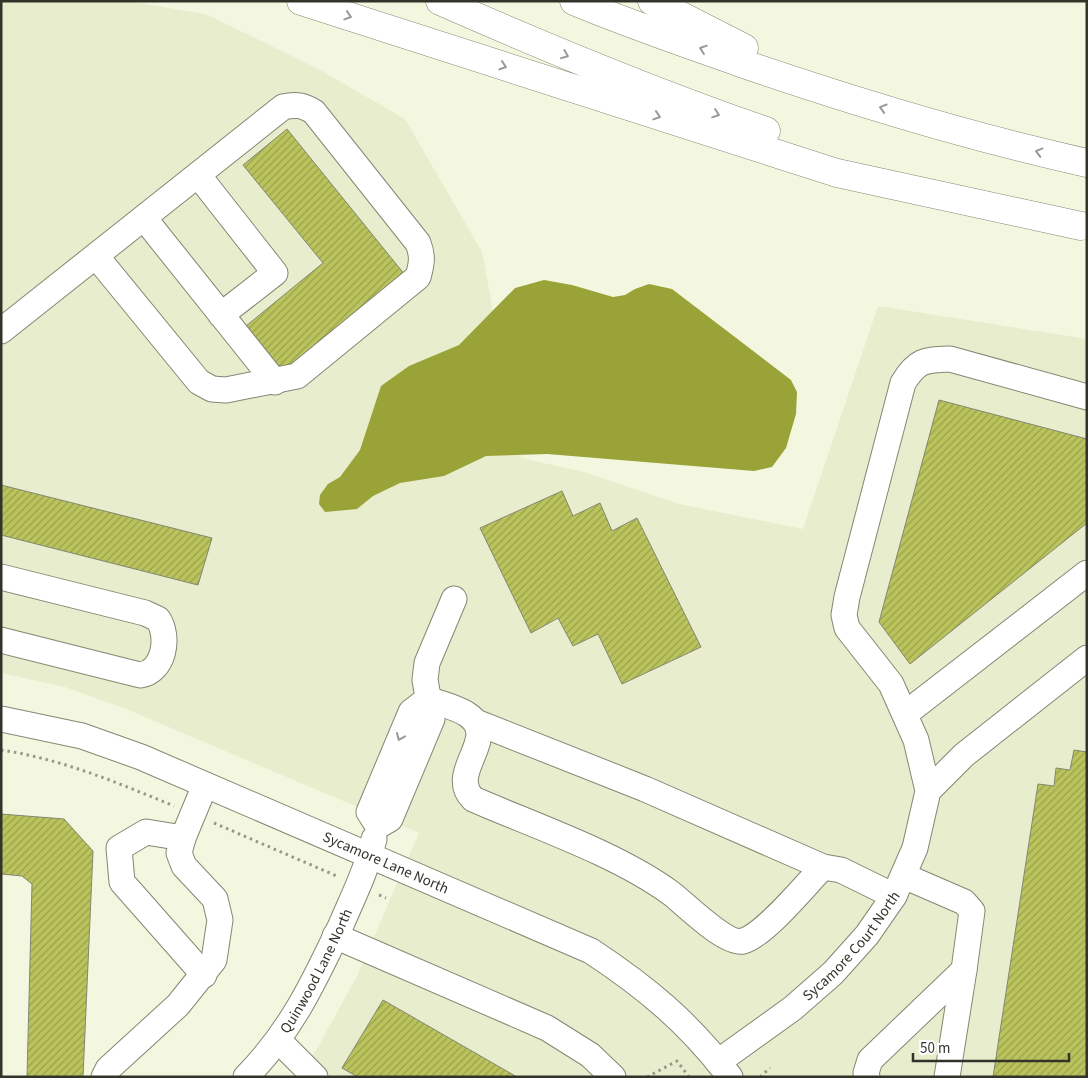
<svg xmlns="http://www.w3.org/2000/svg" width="1088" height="1078" viewBox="0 0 1088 1078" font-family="'Source Sans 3',sans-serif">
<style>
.built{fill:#e8edce}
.water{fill:#9aa338}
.building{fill:url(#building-hatch);stroke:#838671}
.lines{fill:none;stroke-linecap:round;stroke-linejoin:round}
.minor-casing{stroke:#848772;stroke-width:27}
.highway-casing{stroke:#848772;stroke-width:29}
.path{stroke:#969987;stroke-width:3;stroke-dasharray:2.5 4;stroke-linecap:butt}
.minor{stroke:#fff;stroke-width:25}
.highway{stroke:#fff;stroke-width:28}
.oneway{stroke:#989a94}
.labels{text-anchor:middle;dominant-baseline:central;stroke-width:4;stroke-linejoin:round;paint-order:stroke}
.street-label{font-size:15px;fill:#32342a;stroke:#fff}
</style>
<defs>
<pattern id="building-hatch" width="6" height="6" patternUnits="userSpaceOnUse" patternTransform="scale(1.25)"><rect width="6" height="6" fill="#bbc45c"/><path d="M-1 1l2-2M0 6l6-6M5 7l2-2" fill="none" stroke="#99a04c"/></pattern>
</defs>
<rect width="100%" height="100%" fill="#f4f7df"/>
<path class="built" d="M1,1H126L206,14L320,70L405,119L482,252L521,458L584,472L679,504L803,529L878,306L1087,339V1077H295L317,1049L357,976L419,833L126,709L65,687L1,673Z"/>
<path class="water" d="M544,280L572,285L613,297L625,295L635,289L649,284L672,289L791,380L797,392L796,414L786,448L772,467L754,471L547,454L486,456L444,476L400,483L373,496L357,509L325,512L319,504L320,495L328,484L340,477L360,450L381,386L409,366L459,345L515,288Z"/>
<path class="building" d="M287,129L405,275L284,373L246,326L323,263L243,165Z
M939,400L1087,439V523L910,664L879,622Z
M1,485L212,538L198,585L1,535Z
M562,491L573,516L600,503L612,531L637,518L701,647L622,684L598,634L573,646L558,618L531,633L480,528Z
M1074,750L1087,752V1077H993L1038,784L1054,786L1056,768L1070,770Z
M1,814L64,819L93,851L83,1077H27L32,884L22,876L1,874Z
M383,1000L517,1077H358L342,1068Z"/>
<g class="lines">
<g class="minor-casing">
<g id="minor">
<path d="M198,175L275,273L221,315"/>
<path d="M144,218L275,382"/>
<path d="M1,331C95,256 189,182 283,107C296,104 303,105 314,112L418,243C423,256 422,263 418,277L297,376L226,390L212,389L199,382L96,256"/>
<path d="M1,577L145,613L158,619C170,637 164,672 140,675L1,640"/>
<path d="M428,699C440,704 457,707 468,715C501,738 446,772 473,799C535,826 618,854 672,894C686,905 726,945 743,941C765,935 806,884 823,867L841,870L894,896"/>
<path d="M428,699L411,712L369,812L378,826L390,819L432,719L425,680L427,663L454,599"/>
<path d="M905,714L1087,573"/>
<path id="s1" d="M1,719L82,736L141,757L591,951C647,988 689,1023 730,1077"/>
<path d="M476,722L645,789L823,867"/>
<path d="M928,791L964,755L1087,658"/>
<path d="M183,838L146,832L119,848L122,882L204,975"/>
<path d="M335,936L547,1028L590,1055L613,1077"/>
<path d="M279,1041L315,1077"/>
<path id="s2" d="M718,1062L793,1008L833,973L867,935L894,896L915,848L928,791L916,740L891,684L847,628L844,615L847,597L903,383C917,360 924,360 950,359L1087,397"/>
<path d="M104,1077L108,1069L178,1005L214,960L220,920L215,899L184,866L179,853L183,838L205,785"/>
<path id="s3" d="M246,1077C291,1031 314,982 341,925C353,897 367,869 374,839"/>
<path d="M867,1077L866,1073L870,1060L964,970L972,911L964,902L904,876"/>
<path d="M947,1077L964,970"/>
</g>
</g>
<g class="highway-casing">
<path id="highway" d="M301,1L837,173L1081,226
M440,1C547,48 655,93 766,131
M574,1C629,24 685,43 741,63C855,102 970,137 1087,163
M652,1L744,48"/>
</g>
<path class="path" d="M1,750C62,759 118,783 174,806
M214,823L339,877
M379,895L386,898
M647,1077L677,1061L689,1077
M760,1077L770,1068"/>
<use href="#minor" class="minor"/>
<use href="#highway" class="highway"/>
</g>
<defs><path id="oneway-chevron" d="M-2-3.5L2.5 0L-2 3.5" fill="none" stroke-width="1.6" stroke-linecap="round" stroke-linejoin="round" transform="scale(1.25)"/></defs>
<g class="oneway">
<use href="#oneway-chevron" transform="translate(348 16) rotate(18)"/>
<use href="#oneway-chevron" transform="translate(703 49) rotate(-161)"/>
<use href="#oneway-chevron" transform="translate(565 55) rotate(22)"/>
<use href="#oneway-chevron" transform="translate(503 66) rotate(18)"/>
<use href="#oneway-chevron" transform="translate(883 108) rotate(-163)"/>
<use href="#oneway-chevron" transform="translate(716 114) rotate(19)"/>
<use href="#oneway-chevron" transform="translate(657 116) rotate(18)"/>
<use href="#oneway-chevron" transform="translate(1039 152) rotate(-165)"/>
<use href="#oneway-chevron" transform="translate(400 737) rotate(113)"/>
</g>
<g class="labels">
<g class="street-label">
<text stroke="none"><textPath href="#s1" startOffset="412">Sycamore Lane North</textPath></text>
<text stroke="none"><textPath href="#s2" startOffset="178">Sycamore Court North</textPath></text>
<text stroke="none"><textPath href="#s3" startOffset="128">Quinwood Lane North</textPath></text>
</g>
</g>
<rect width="1088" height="1078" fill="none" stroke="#32342a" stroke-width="5"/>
<path d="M913 1053v8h156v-8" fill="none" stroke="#32342a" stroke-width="2.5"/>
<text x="920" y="1053" font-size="15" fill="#32342a" stroke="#ffffff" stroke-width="4" paint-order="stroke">50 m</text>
</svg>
